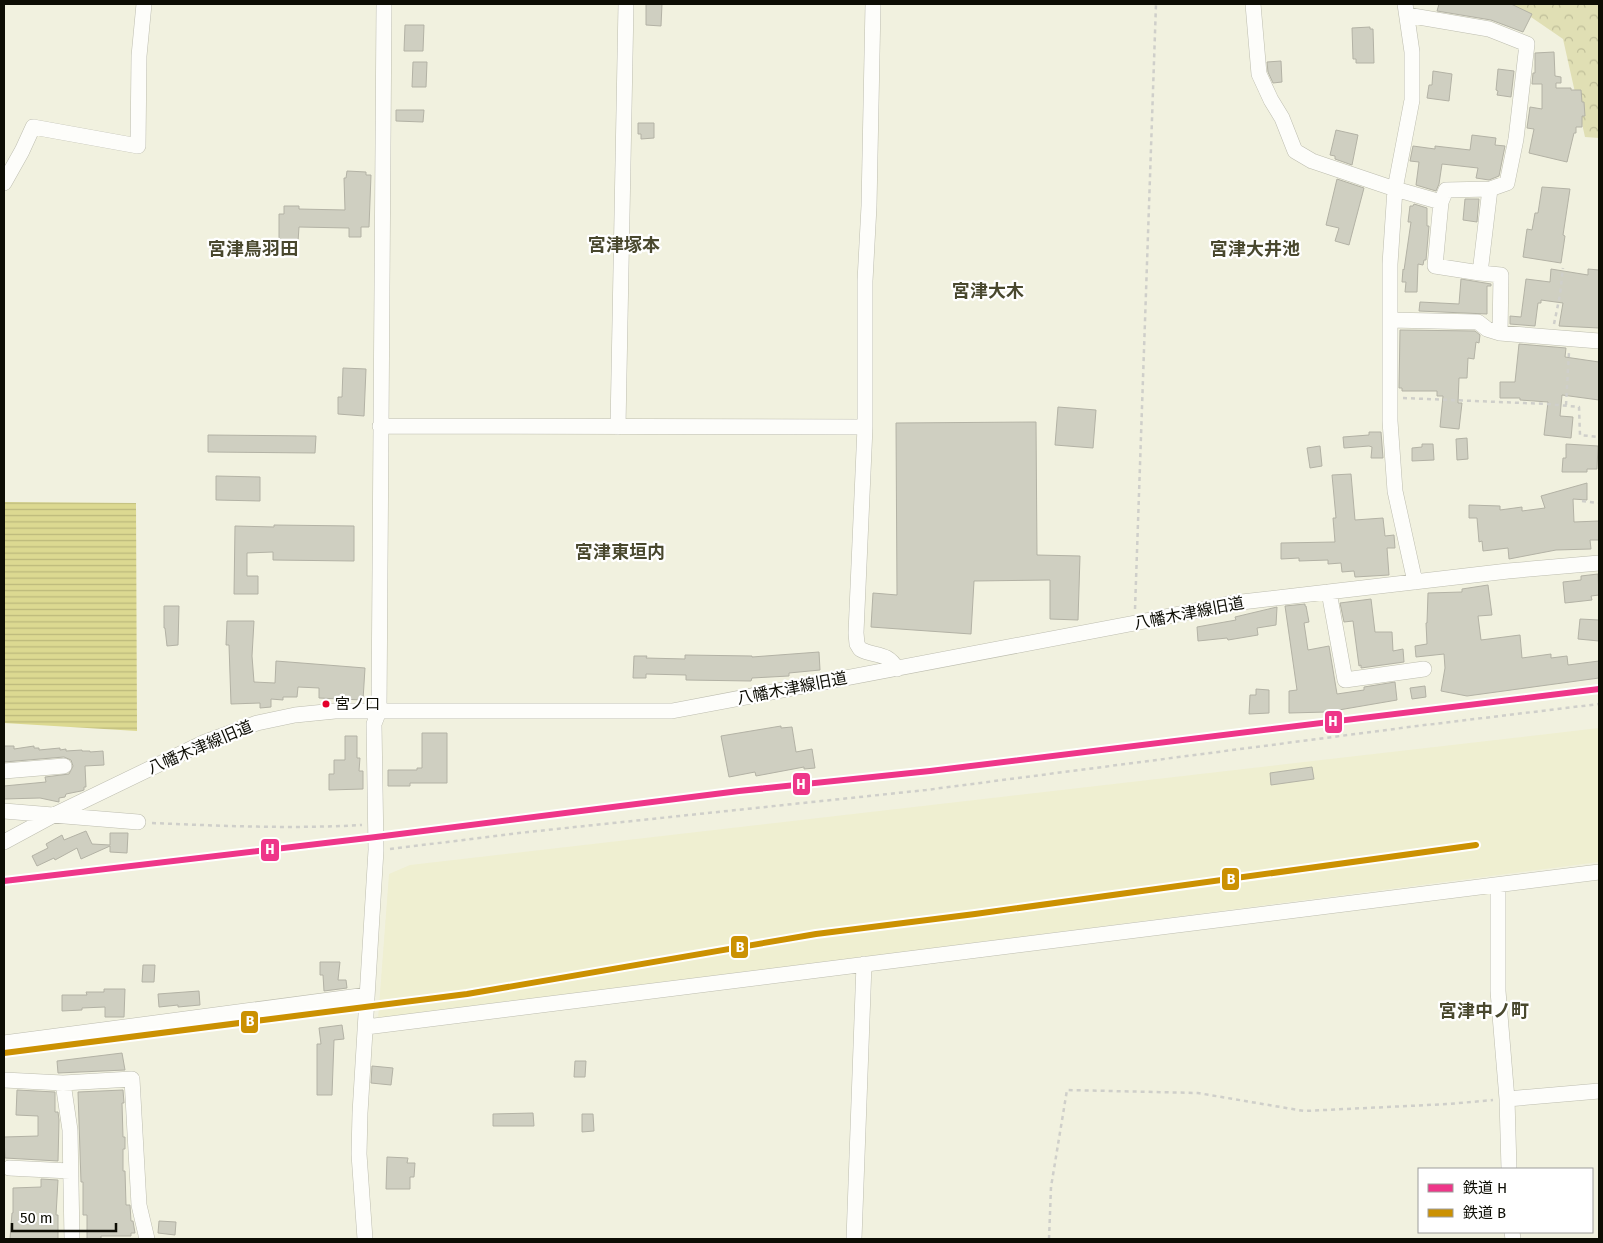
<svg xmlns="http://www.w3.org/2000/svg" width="1603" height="1243" viewBox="0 0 1603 1243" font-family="'Fira Sans','Noto Sans JP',sans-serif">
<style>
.built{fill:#efefd1}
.forest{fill:url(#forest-crowns)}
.water{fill:url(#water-rules)}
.building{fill:#cfcfc1;stroke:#b3b2a5}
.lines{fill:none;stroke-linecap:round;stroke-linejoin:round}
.minor-casing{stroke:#bdbdaf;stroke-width:16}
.path{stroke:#cfcfca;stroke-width:2.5;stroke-dasharray:4 4;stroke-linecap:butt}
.minor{stroke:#fdfdfa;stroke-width:15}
.rail-1-casing{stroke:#fff;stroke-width:10}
.rail-2-casing{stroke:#fff;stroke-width:10}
.rail-1{stroke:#ee3689;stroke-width:6}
.rail-2{stroke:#cb9102;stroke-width:6}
.bus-dot{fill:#e4002b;stroke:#fff;stroke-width:2}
.labels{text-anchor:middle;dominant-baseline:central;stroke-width:4.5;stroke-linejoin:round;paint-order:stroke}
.bus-label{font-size:15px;fill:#0d0d04;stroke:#fff;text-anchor:start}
.street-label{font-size:16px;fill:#0d0d04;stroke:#fff}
.neighbourhood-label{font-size:18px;font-weight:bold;fill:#49482e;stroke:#fff}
.line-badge{stroke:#fff;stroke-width:2}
.badge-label{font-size:14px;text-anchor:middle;font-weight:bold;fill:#fff}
</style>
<defs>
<pattern id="forest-crowns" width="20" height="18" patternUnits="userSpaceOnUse" patternTransform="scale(1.25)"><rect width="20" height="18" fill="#e0dfb4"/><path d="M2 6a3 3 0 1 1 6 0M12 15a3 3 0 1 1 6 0" fill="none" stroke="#bfbe99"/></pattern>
<pattern id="water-rules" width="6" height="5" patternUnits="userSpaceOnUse" patternTransform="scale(1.25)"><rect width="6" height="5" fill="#dcd991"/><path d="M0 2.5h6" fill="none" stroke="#bcb97b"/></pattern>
</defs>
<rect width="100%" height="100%" fill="#f1f1df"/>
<path class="built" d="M1599,728V862L378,1020L389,874L410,865Z"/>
<path class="forest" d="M1512,4H1599V138L1585,137L1563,39Z"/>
<path class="water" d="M4,502L136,503L137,731L4,723Z"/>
<path class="building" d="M646,4H662L661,26L646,25Z
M1439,4H1511L1532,14L1523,32L1491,20L1437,11Z
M405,25H424L423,51H404Z
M1370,27V29H1373L1374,63H1356V59H1353L1352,28Z
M1554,52L1555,76L1561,77V83H1556V88H1571V90H1581L1582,102H1584L1585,116H1582V127H1576V133H1574L1567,162L1529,153L1534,129L1527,128L1530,107L1542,109V84H1532L1533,73H1535V53Z
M1281,61L1282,82L1273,83L1268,72L1267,62Z
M413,62H427L426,87H412Z
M1498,69L1514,71L1511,97L1497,95L1498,91L1496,90Z
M1433,71L1452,74L1449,101L1427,98L1429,85H1432Z
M396,110H424L423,122L396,121Z
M638,123H654V138L641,139V134H638Z
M1336,130L1358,135L1352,165L1335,159V156L1330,155Z
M1472,135L1496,138L1495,145L1505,146L1499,176L1489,180L1476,178L1478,168L1442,164L1439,184L1436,191L1416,185L1419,162L1410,161L1413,146L1435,149V146L1470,150Z
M347,171L366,172V175H371L369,227H361V237H349V228L299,227L298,242H279V214H284V206H299V209L345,210L344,178H346Z
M1337,179L1364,188L1349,245L1335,241L1339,228L1326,225Z
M1542,187L1570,189L1563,235L1565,236L1561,263L1523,257L1527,229L1532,230L1535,213H1538Z
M1465,199H1479L1477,222L1463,220Z
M1414,204L1427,208V226H1429L1426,260H1424L1423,265L1418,264L1417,292H1405L1406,282H1402L1403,269L1404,270L1411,222H1408L1410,206H1413Z
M1551,269L1588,275V269L1599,270V328L1559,326L1563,303L1541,300V303H1538L1535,326L1510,324V316L1521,317L1526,279L1550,282Z
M1461,279L1491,284V286H1487V314L1419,311L1420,302L1459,304Z
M1400,330L1475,331L1480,335L1479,343L1476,342L1474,359L1468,358L1467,378H1459L1458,403H1462L1459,429L1440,427L1443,396H1437V391H1402V388H1399Z
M1519,344L1566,348L1565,357L1599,362V400L1562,395L1560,416L1573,417L1571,438L1544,435L1548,402L1520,400V398H1500V382H1515Z
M343,368L366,369L364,416L338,414V397H342Z
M1058,407L1096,410L1093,448L1055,445Z
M1036,422L1037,555L1080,556L1078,620L1050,619V580L974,581L971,634L871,627L873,593L897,595L896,423Z
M1369,432H1381L1383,458H1371L1372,447L1369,446L1344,448L1343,437L1369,435Z
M208,435L316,436L315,453L208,452Z
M1467,438L1468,459L1457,460L1456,439Z
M1422,444H1433L1434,460L1412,461V448L1422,447Z
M1566,444L1598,446L1597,469H1587V472H1562L1563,458H1566Z
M1320,446L1322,466L1310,468L1307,448Z
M1351,474L1355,520L1383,518L1385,536L1394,535L1395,548H1387L1389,575L1355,577L1354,571L1342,572L1341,563L1328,564V560L1299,561V558L1281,559V543L1335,542L1333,518H1336L1332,475Z
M216,476L260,477V501L216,500Z
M1587,483V500L1573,499L1574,522L1599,521V540H1590L1591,549L1556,550L1509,559L1508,548L1483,551L1482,541L1479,542L1477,518H1469V505L1500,506V510L1522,507V511L1545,508L1541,496Z
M274,525L354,526V561L273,560V552L247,553V576H258V594H234L235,526L274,527Z
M1598,574L1599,595L1591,596L1592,600L1565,603L1563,582L1581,580V576Z
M1488,585L1492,615L1478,616L1481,640L1520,635L1522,658L1551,654V658L1567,656L1568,665L1599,661V678L1467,696L1441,691L1445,668L1444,654L1416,657L1415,646L1427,644L1426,623H1427L1428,593L1462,592V589Z
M1371,599L1375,632H1392L1393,651L1403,649L1404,662L1361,668V665L1359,666L1353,621L1344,622L1340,603Z
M1305,604V606H1306L1309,622L1304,623L1308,650L1329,646L1337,694L1364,690V687L1395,682L1397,700L1327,712L1289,713V691L1297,690L1285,606Z
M164,606H179L178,645L167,646L165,628H164Z
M1277,607L1276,625L1257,628L1258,635L1228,640L1227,638L1198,641L1197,627L1236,620L1235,617Z
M1580,619L1599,620V641L1578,639Z
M227,621H254L252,656L254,682L275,683L276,661L365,668L363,700L319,698V688L298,687L297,697H283V700L271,699V707L260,708V703L231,704L229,645H226Z
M819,652L820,670L789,673V676L752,678L751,681L686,680V675L646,674V678H633L634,656H647L646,658L685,659V655L752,656V657Z
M1425,686L1426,697L1412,699L1410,688Z
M1256,689L1269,690V713L1249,714L1250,695H1256Z
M781,726V728L792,727L796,752L812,749L815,768L804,769V767L756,776L755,772L729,777L721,736Z
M422,733H447V783H410V786H388V770H417V768H422Z
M345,736H357V758H360L359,771H363V789L329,790V774H334V760H345Z
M4,746H14V749L34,746V748H39V750L60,748V750L66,749V751L82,750V751H90V752L103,751L104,765L85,766L86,787H84V790L81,791L66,794L65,797L59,798V802L40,798L4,799V786L46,782L45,777L69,774L73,766L71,760L64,757L4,762Z
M1312,767L1314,779L1271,785L1270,773Z
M86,831L92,844L110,845V833H128L127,853L110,852V846L81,859L77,848L55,860L54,858L37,866L32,856L48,848L46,844L62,835L64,840Z
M320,962H340L338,980H346L347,988L324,991L323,975H320Z
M143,965H155L154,982H142Z
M104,989H125L124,1017H105V1007L82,1008V1010L62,1011V995H87L86,992H104Z
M199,991L200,1005L178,1007V1005L159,1007L158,994Z
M342,1025L344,1039L334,1040L332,1095H317V1044H321L319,1028Z
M122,1053L125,1070L58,1073L57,1061Z
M575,1061H586L585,1077H574Z
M372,1066L393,1068L391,1085L371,1083Z
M17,1090L55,1092V1112H58L59,1120L58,1161L5,1158L4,1137L38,1136V1116L16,1115Z
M123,1090L124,1103H122L123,1137H125V1149H123V1171H125L126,1205H130L131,1221H133L135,1233H131V1236H101V1239H87V1215H83V1182H81L78,1092Z
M533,1113L534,1126H493V1114Z
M582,1114H593L594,1131L582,1132Z
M387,1157L408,1158L407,1163H415L414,1177H410V1189H386Z
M41,1179L58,1180L56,1215H58V1239H10L12,1213H13V1188L41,1187Z
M159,1221L176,1222L175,1235L158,1233Z"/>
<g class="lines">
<g class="minor-casing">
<path id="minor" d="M873,4L869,206L865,281V427L856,633L857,644L860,649C874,657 887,651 897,669
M1253,4L1259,74L1271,100L1282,118L1295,151L1312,161L1395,189L1441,202L1446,190L1490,189L1507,183L1516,139L1527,44L1489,29L1407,15
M1405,4L1412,52V100L1395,189L1390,264V421L1395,491L1415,582
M4,183L22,151L33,127L138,146L139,56L144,4
M1441,202L1435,266L1480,273L1490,189
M1480,273L1501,275L1500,333
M1391,320L1478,322L1487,329L1500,333L1599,341
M380,426L865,427
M618,427L626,4
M1329,592L1345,680L1424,669
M4,771L64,766
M4,811L138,822
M4,842L54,815L205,742L257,723L295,715L335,711H672L1135,623L1233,603L1508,571L1599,563
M1498,885V991L1507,1099
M366,1027L1599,872
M4,1043L367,995
M4,1080L63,1083L132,1079L139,1205L147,1239
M63,1083L70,1130L72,1239
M9,1168L70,1171
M1509,1169L1507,1099L1599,1091
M1512,1232L1513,1239
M365,1239L359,1154L360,1113L376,850L374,724L379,711L384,4
M854,1239L864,964"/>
</g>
<path class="path" d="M1554,324L1560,295L1563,268
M1403,398L1548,404L1579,407L1580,435L1599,437
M1566,405L1569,352
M1582,501L1599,503
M1135,609L1156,4
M152,823C222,826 292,829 362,825
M390,849L528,832L926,790L1417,726L1599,704
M1049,1239L1051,1187L1067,1090L1198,1093L1304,1111L1449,1104L1493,1100"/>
<use href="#minor" class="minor"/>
<g class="rail-1-casing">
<path id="rail-1" d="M4,881L376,837L739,791L930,771L1599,689"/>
</g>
<g class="rail-2-casing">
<path id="rail-2" d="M4,1053L467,994L816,934L975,914L1476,845"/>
</g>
<use href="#rail-1" class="rail-1"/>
<use href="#rail-2" class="rail-2"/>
</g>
<circle class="bus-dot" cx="326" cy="704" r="4.5"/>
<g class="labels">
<g class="bus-label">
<text x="335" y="704">宮ノ口</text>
</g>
<g class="street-label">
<text transform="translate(1189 613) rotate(-11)">八幡木津線旧道</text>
<text transform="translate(792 688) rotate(-11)">八幡木津線旧道</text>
<text transform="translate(200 747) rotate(-23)">八幡木津線旧道</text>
</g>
<g class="neighbourhood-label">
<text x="624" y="245">宮津塚本</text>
<text x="253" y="249">宮津鳥羽田</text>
<text x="1255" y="249">宮津大井池</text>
<text x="988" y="291">宮津大木</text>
<text x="620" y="552">宮津東垣内</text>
<text x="1484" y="1011">宮津中ノ町</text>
</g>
</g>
<g class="line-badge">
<rect x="1324" y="710" width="19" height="24" rx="5" fill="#ee3689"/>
<rect x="792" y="772" width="19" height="24" rx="5" fill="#ee3689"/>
<rect x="260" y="838" width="20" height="24" rx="5" fill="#ee3689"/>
<rect x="1221" y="867" width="19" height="24" rx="5" fill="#cb9102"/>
<rect x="730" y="935" width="19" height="24" rx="5" fill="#cb9102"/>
<rect x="240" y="1010" width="19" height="24" rx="5" fill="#cb9102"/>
</g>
<g class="badge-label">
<text x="1333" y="726">H</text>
<text x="801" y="789">H</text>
<text x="270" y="854">H</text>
<text x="1231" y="884">B</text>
<text x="740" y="952">B</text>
<text x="250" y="1026">B</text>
</g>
<rect width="1603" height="1243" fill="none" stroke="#0d0d04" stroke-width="10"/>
<rect x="1418" y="1168" width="175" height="65" fill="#ffffff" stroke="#9e9e9b"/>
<rect x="1428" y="1184" width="25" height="8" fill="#ee3689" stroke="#9e9e9b"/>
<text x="1463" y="1193" font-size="15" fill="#0d0d04">鉄道 H</text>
<rect x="1428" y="1209" width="25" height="8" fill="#cb9102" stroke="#9e9e9b"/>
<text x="1463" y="1218" font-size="15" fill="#0d0d04">鉄道 B</text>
<path d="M12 1223v8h104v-8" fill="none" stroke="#0d0d04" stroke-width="2.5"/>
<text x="20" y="1223" font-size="15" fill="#0d0d04" stroke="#ffffff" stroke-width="4" paint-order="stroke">50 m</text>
</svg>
